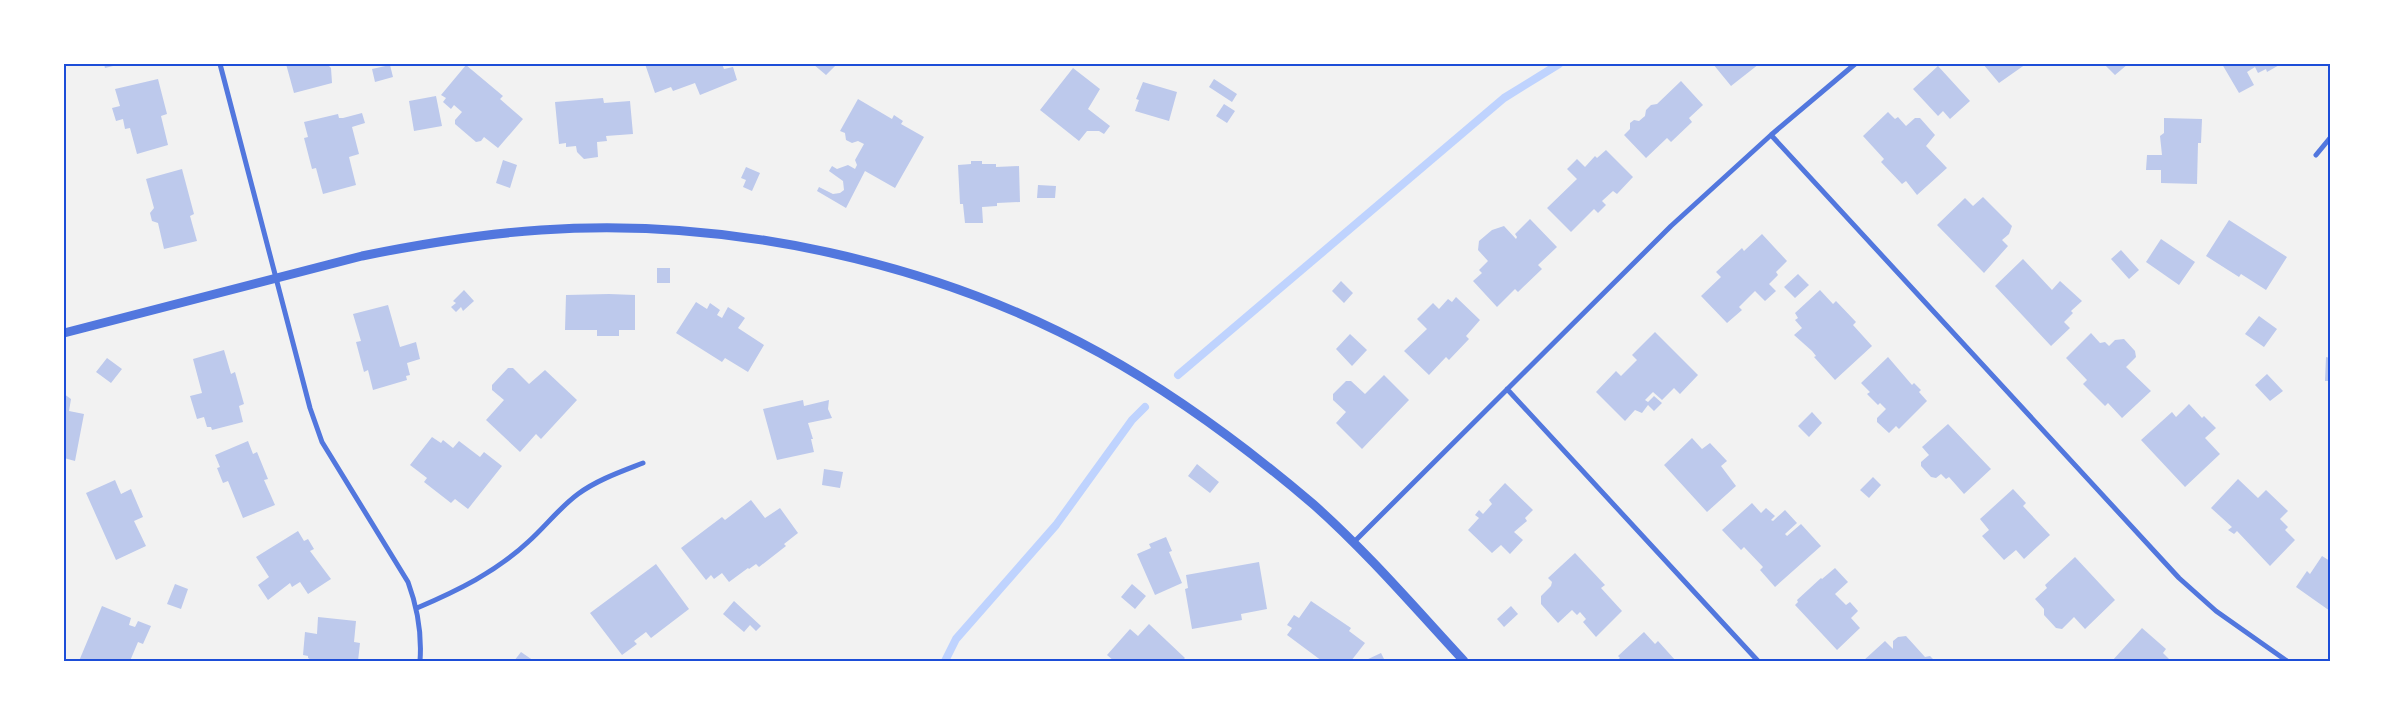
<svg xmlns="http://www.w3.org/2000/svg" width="2394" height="725" viewBox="0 0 2394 725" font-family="Commissioner,sans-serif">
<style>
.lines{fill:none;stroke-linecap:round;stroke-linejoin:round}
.stream{stroke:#bfd3fe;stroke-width:8}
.building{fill:#bdc9ec}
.minor{stroke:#5277de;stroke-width:5}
.tertiary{stroke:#5277de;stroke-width:9}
.neatline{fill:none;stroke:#1d4ed8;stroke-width:2}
</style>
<rect width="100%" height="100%" fill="#f2f2f2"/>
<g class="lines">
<path class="stream" d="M1178,375L1504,98L1559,64
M945,661L956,639L1056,525L1132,420L1145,407"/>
</g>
<path class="building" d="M104,64H121L105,68Z
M286,64H327L331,68L332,83L294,93Z
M645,64H722L724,69L733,67L737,80L700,95L695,83L673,91L671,87L655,93Z
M813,64H837L826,75Z
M1713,64H1759L1731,86Z
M1983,64H2026L1999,83Z
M2104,64H2128L2115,75Z
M2222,64H2281L2267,72L2266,69L2258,73L2255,67L2247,72L2254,85L2239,93Z
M390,65L393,77L375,82L372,69Z
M466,65L503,96L500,99L523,119L498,148L484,137L481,141L476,142L455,124V120L462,112L454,105L451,109L443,102L446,98L441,95Z
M1938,66L1970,101L1950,119L1943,111L1938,116L1913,89Z
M1073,68L1100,89L1088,109L1110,126L1104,134L1099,131H1087L1079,141L1040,110Z
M158,79L167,114L161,116L168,145L137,154L130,128L125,129L123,119L116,121L112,108L120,106L115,89Z
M1214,79L1237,94L1232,102L1209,87Z
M1681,81L1703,105L1689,118L1692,122L1671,142L1667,138L1646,158L1624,135L1630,129V123L1634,120L1639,121L1645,116L1646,110L1651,105L1657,104Z
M1143,82L1177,92L1169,121L1135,111L1139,100L1136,99Z
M436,96L442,126L414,131L409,101Z
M603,98L604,103L630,101L633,134L606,136L607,141L597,142L598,157L584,159L577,152L576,146L566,147V143L559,144L555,102Z
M858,99L892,119L894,115L903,121L901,124L924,137L895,188L865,171L846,208L817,191L819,187L833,194L840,193L844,190L843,181L829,171L832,166L837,169L848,165L855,169L857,165L855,160L864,144L858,141L852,143L846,140L845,133L840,131Z
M1224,104L1235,111L1227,123L1216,116Z
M1888,112L1895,119L1898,117L1906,126L1915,118H1920L1935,135L1926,146L1947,168L1917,195L1906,181L1902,184L1881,162L1884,159L1863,136Z
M362,113L365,123L352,127L359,154L349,157L356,185L323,194L316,168L312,169L304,138L308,137L304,122L338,114L339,118H343Z
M2164,118L2202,119L2201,143H2198L2197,184L2161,183V170H2146L2147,155H2162L2160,136L2164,133Z
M1606,150L1633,177L1617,194L1613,191L1602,201L1606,205L1598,213L1594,209L1571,232L1547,208L1577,179L1567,169L1577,159L1585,167L1595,156L1597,158Z
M503,160L517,165L510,188L496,183Z
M971,161H982V164H996V167L1019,166L1020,202L997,203V206L982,207L983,223H965L963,204H960L958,165L971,164Z
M746,167L760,173L752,191L743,187L746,180L741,178Z
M182,169L194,214L190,216L197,241L164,249L158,223L152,221L150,213L154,208L146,179Z
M1038,185L1056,186L1055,198H1037Z
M1983,197L2012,226L2009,234L2002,240L2008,246L1984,273L1937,225L1965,198L1973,206Z
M1530,219L1557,247L1538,265L1542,269L1518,292L1515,289L1497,307L1473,281L1482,273L1479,270L1488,261L1478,250L1479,241L1492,230L1504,226L1516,239L1517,237L1515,234Z
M2229,220L2287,257L2266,290L2241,274L2239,277L2206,256Z
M1762,234L1787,261L1776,272L1778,275L1769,284L1776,291L1765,301L1755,291L1739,307L1742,310L1727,323L1701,296L1721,277L1716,272L1742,248L1744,251Z
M2161,239L2195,262L2179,285L2146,262Z
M2121,250L2139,270L2129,279L2111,259Z
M2023,259L2052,290L2060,281L2082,301L2071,311L2073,313L2064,322L2070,328L2051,346L1995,286Z
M657,268H670V283H657Z
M1798,274L1809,285L1795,298L1784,287Z
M1341,281L1353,293L1344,303L1332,291Z
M464,290L474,301L463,311L461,307L456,312L451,307L456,303L453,301Z
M1820,290L1833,304L1836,301L1856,322L1853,325L1872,346L1835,380L1814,357L1816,356L1812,351L1794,335L1802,328L1795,320L1798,318L1795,313Z
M609,294L635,295V330H619V336H597V330H565L566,295Z
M1456,297L1480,320L1466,336L1469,339L1449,360L1446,357L1429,375L1404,351L1427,329L1417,319L1433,303L1439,309L1448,299L1452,302Z
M696,302L707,309L710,303L720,310L717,315L722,318L728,307L745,318L738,328L764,345L748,372L725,358L722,362L676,333Z
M388,305L400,347L416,342L420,359L407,363L410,375L406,376L407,380L373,390L368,370L364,372L356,342L361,341L353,314Z
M2259,316L2277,329L2264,347L2245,334Z
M1655,332L1698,375L1680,394L1674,388L1662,400L1653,392L1645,400L1648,402L1654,396L1662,403L1654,411L1648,405L1642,413L1635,410L1625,421L1596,392L1616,371L1621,376L1637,360L1632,355Z
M2091,333L2100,343L2105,342L2109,346L2115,340L2124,339L2135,351L2136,357L2126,367L2151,391L2122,418L2108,403L2105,406L2083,384L2087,380L2066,358Z
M1350,334L1367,350L1352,366L1336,349Z
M224,350L231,374L235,372L244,404L239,406L243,422L212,430L211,427H207L204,417L197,419L190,396L202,393L193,359Z
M1888,357L1912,385L1914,383L1921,390L1919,392L1927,401L1899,429L1896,426L1889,433L1877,422V418L1886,409L1880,403L1878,405L1867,394L1870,392L1861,383Z
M2326,357L2330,358V381H2325Z
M107,358L122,369L111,383L96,372Z
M508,368H513L529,384L545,370L577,400L541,439L536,434L520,452L486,420L504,400L492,390V385Z
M2267,374L2283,391L2270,401L2255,385Z
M1384,375L1409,400L1362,449L1336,423L1346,412L1333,400V394L1346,381H1351L1365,394Z
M64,394L71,399L69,411L84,414L75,461L64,458Z
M803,400L804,406L829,400L828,409L832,418L808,423L813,439H811L814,452L777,460L763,409Z
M2189,404L2202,418L2204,416L2216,428L2205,438L2220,454L2185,487L2141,440L2172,412L2176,417Z
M1812,412L1822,423L1809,437L1798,426Z
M1948,424L1991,469L1964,494L1949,477L1946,479L1941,474L1936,478L1931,477L1921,466V462L1929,455L1922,447Z
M432,437L441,443L443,440L453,448L459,441L480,457L484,452L502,466L468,509L455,499L451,503L424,482L427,478L410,465Z
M1692,438L1702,449L1710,443L1727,461L1721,466L1736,486L1707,512L1664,465Z
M248,441L253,454L257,452L268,479L264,480L275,505L243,518L228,481L223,483L217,468L220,467L215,455Z
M1197,464L1219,482L1210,493L1188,476Z
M824,469L843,472L840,488L822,485Z
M1873,477L1881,485L1869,498L1860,490Z
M2238,479L2258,498L2266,490L2288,511L2280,519L2288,527L2285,530L2295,540L2270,566L2237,531L2234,534L2228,530L2232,527L2211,508Z
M115,480L121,494L131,489L143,517L134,521L146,546L116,560L86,493Z
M1505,483L1533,510L1525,518L1527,521L1514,532L1523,540L1510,554L1501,545L1492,553L1468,530L1479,518L1475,515L1479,510L1483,514L1492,504L1489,500Z
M2013,489L2026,503L2023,506L2050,535L2024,559L2016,550L2004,560L1982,536L1989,530L1980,519Z
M751,500L765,518L780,508L798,533L784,544L786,546L759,567L756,564L749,569L748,568L729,582L722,573L714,579L711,575L706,580L681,548L722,517L725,520Z
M1752,503L1761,513L1766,508L1775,516L1771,520L1773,521L1785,510L1797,523L1785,534L1787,536L1801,524L1821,546L1775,587L1760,570L1763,567L1744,547L1741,550L1722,530Z
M298,531L304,541L308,539L314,549L310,551L331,579L308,594L300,582L292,587L290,583L268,600L258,585L269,577L256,557Z
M1166,537L1172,551L1169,552L1182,583L1155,595L1137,554L1151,548L1149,544Z
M1575,553L1605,585L1601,588L1622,611L1596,637L1583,622L1586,619L1580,612L1577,615L1572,610L1558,623L1541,604V596L1551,586L1552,582L1548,578Z
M2322,556L2330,561V611L2296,587L2307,571L2310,574Z
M2075,557L2115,600L2085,629L2074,617L2062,629L2056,628L2044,615V609L2035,599L2047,588L2045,585Z
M1259,562L1267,609L1241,614L1242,620L1192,629L1185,589L1188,588L1186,575Z
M656,564L689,609L651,638L646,632L634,641L637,644L622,655L590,613Z
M1835,568L1848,582L1835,594L1846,605L1850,602L1858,611L1851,618L1860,628L1837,650L1795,605L1798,602L1797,600L1821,578L1822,579Z
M175,584L188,589L181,609L167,604Z
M1132,584L1146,596L1135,609L1121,597Z
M734,601L761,626L756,631L750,625L744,632L723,614Z
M1311,601L1351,628L1349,631L1365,643L1351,661H1322L1287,635L1292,628L1287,625L1294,615L1299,618Z
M102,606L131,618L129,625L135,627L138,621L151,626L143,644L138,642L130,661H79Z
M1511,606L1518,614L1504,627L1497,619Z
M318,617L356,621L354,642L360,643L358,661H313L308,658V656L303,655L305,632L317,634Z
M1149,624L1185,658L1182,661H1114L1107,655L1130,629L1138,636Z
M2142,628L2166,649L2163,653L2171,661H2112Z
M1644,632L1655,644L1658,641L1676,661H1616L1620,658L1618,656Z
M1906,636L1925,657L1930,656L1935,661H1863L1885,641L1893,649V641L1898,637Z
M521,652L534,661H514Z
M1381,653L1385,661H1364Z"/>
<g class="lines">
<path class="minor" d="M220,64L310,408L322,442L408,582C418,609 422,633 420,661
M1771,135L2179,578L2216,611L2287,661
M2316,155L2330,138
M1507,389L1758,661
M1353,543L1671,226L1771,135L1855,64
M417,608C457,591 496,572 528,542C545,527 559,508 578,494C597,480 620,472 643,463"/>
<path class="tertiary" d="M64,333L362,256C421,244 481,234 541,230C729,217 935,262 1100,353C1176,395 1246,447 1313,504C1367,552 1415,608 1464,661"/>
</g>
<rect width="2394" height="725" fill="none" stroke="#ffffff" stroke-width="130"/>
<rect x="65" y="65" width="2264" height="595" class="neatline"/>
</svg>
